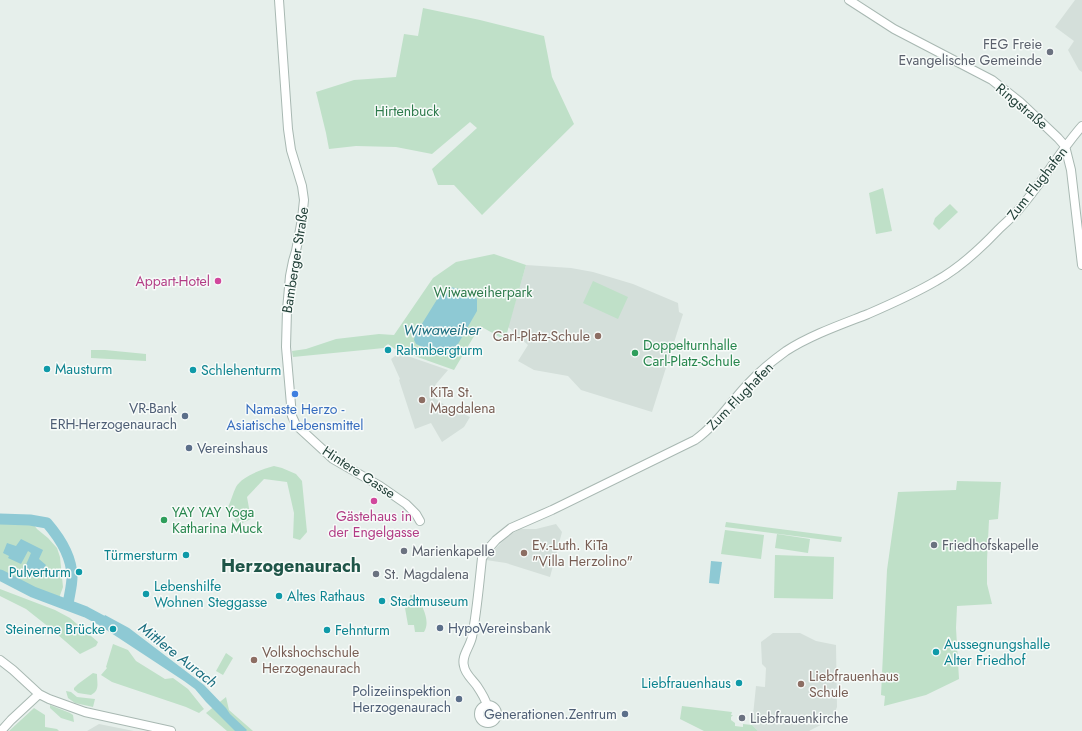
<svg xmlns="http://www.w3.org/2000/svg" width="1082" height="731" viewBox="0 0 1082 731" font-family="Jost,sans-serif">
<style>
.built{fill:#d4dfda}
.green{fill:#bfe0c8}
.water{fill:#8ec9d4}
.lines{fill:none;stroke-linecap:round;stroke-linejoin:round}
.river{stroke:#8ec9d4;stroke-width:11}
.tertiary-casing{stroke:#a8b8b2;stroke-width:10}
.tertiary{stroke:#fff;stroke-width:8}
.worship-dot{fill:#6b7280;stroke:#f7fbf9;stroke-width:1.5}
.hotel-dot{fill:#d1479c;stroke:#f7fbf9;stroke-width:1.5}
.education-dot{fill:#8d6e63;stroke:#f7fbf9;stroke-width:1.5}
.culture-dot{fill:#0f9aa8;stroke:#f7fbf9;stroke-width:1.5}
.leisure-dot{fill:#2e9e5b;stroke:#f7fbf9;stroke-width:1.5}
.shop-dot{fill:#3f7fe0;stroke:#f7fbf9;stroke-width:1.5}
.service-dot{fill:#5c6f8a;stroke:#f7fbf9;stroke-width:1.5}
.labels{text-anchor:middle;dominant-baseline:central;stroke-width:3;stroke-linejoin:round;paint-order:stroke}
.worship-label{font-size:14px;fill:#5b616d;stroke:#f7fbf9;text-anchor:start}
.street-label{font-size:14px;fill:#24423a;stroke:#f7fbf9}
.park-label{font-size:14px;fill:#2d7a4b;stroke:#f7fbf9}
.hotel-label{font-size:14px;fill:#b23c85;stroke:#f7fbf9;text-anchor:end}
.education-label{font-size:14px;fill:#785e54;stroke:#f7fbf9;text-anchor:start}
.leisure-label{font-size:14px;fill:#27864d;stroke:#f7fbf9;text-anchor:start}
.culture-label{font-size:14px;fill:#0d838f;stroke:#f7fbf9;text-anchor:start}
.service-label{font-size:14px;fill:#4e5e75;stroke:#f7fbf9;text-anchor:end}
.shop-label{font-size:14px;fill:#366cbe;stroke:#f7fbf9}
.water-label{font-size:15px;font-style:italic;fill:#1c6f80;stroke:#f7fbf9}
.district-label{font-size:18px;font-weight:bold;fill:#1f5548;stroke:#f7fbf9}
</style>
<rect width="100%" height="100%" fill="#e6efeb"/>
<path class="built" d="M1075,0H1082V72L1079,70L1068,50L1074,41L1055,27Z
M526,265L571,268L593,272L633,284L678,303L679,312L683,314L652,412L581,390L568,376L534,370L518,361L528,345L508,327Z
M399,353L448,370L436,384L431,396L445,405L470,417L464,427L442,442L431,423L415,429L399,380L400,379L391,359Z
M556,524L562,532L550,577L506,563L486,560L497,547L508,536L520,529H536Z
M773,633H800L816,641L836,645L837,707L832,719L809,731H758L752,725L756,686L765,687L766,668L762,664L761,642Z
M99,724L134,731H87Z"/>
<path class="green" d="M423,8L480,20L544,36L552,77L574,124L482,215L454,185H438L432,169L477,128L470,122L432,154L396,147L356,146L329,149L326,133L316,92L354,80L396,77L404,34L418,36Z
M883,188L892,231L876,234L869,193Z
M950,204L958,212L939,230L933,224L935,218Z
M494,254L526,265L505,340L480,326L454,370L395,349L388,344L384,348L293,357L292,351L306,349L336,339L379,334L394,335L433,278L456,262Z
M593,281L628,297L618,319L583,303Z
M91,350H105L146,354V361L91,358Z
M274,466L282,468L296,474L302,481L307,532L300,540L293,538L294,513L287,482L264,479L247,497L251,519L238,525L228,507C231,501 233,493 236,487C242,476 263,469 274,466Z
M957,481L1001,482L998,519L989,520L987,560V584L992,604L957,606L956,628L959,679L926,695L884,706L885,696L881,695L887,570L898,492L956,490Z
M0,519L30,520L37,529L48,538L57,548L60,557L63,587L58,601L33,592L0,575Z
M726,522L842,537L841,542L725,527Z
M725,530L764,535L761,559L721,554Z
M777,534L810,539L808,553L775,548Z
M775,555L834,557L833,599L774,598Z
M0,589L55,610L70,618L98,642L96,646L80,654L50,628L26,609L0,596Z
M410,595L417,596C422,606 431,621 424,632H415L414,625H408L405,608L409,606Z
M113,644L128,650L136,661L165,679L173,678L188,689L204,709L199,713L186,707L112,682L101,675L107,668L106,667Z
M226,653L233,658L223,675L216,671Z
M93,673L97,674C97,684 100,690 91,695L78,693L74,690V688L78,684Z
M66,691L71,692L77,697L95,699L93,707L75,703L68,698Z
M226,697L229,710L253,731H227L206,713Z
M50,705L70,713L73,715L74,722L61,718L50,708Z
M682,706L732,712L731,715H733L731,717V720L735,723V726L743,727V724L752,725L758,731H704L680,719Z
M34,708L45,715V727L57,729L59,731H9Z"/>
<path class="water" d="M450,287C460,289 470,291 477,299V311L458,344L446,354L440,355L416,344L414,340L415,335L441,293L445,289Z
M21,539L43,550L39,559L46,565L40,574L34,570L32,571L25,567L31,553L28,551L21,564L8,558L9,556L3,553L7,543L16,546Z
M711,561L722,562L719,584L709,583Z
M105,615L129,628L204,685L226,708L230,714L247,730L246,731H235L206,702L195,689L184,681L99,625Z"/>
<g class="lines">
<path class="river" d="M0,519L30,520L47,523C59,537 72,557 72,577C72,586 69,596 68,605
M0,575L33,592L86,612L114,627"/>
<g class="tertiary-casing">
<path id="tertiary" d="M279,0L288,129L291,150L302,186L304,200L302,219L296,251L293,261L290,276L287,310L286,347L292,416L296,425L333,459L380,486L406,504L416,514L420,521
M849,0L894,29L992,80L1020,102L1058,138L1065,146L1071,170L1082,265
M0,660L13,670L39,694L49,699L85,712L171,731
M479 714a9 9 0 1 1 18 0a9 9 0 1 1-18 0Z
M487,705C485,698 481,692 477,686C473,680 465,674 464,666C461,656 470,647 472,637C477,611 479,585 482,558L488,549L496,540L511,528L552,510L695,440C716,425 730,403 747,385C758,373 772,361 786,351C811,335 840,325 868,314C891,304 914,294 936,281C960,268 980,249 999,229C1006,222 1014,216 1020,208C1043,182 1059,152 1082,126
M1,731L11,720L39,694"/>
</g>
<use href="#tertiary" class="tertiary"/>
</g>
<g class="worship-dot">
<circle cx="1050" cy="52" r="4"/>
<circle cx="934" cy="545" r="4"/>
<circle cx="404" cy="551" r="4"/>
<circle cx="376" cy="574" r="4"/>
<circle cx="742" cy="718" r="4"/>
</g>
<g class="hotel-dot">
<circle cx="218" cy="281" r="4"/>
<circle cx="374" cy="501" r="4"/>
</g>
<g class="education-dot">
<circle cx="598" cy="336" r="4"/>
<circle cx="422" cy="400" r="4"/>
<circle cx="524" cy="553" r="4"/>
<circle cx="254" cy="660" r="4"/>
<circle cx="801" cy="684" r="4"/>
</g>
<g class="culture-dot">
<circle cx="388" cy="350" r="4"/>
<circle cx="47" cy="369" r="4"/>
<circle cx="193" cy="370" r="4"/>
<circle cx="186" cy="555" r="4"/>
<circle cx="79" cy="572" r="4"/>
<circle cx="146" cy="594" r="4"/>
<circle cx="279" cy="596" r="4"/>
<circle cx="382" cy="601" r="4"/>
<circle cx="113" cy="629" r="4"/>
<circle cx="327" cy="630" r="4"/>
<circle cx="936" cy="652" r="4"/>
<circle cx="739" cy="683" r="4"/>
</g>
<g class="leisure-dot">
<circle cx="635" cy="353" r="4"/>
<circle cx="164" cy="520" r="4"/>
</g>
<circle class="shop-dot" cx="295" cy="394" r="4"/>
<g class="service-dot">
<circle cx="185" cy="416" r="4"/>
<circle cx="189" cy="448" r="4"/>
<circle cx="440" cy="628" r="4"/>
<circle cx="459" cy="699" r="4"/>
<circle cx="625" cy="714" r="4"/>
</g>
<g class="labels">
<g class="worship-label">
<text x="1042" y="44" text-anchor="end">FEG Freie<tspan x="1042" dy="16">Evangelische Gemeinde</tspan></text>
<text x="942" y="545">Friedhofskapelle</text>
<text x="412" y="551">Marienkapelle</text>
<text x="384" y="574">St. Magdalena</text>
<text x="750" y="718">Liebfrauenkirche</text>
</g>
<g class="street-label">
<text transform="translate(1022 106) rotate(40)">Ringstraße</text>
<text transform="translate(1037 183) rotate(-52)">Zum Flughafen</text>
<text transform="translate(295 260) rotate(-81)">Bamberger Straße</text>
<text transform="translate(740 396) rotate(-46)">Zum Flughafen</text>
<text transform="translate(359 472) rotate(33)">Hintere Gasse</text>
</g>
<g class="park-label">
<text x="407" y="111">Hirtenbuck</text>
<text x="483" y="292">Wiwaweiherpark</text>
</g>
<g class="hotel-label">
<text x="210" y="281">Appart-Hotel</text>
<text x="374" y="516" text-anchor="middle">Gästehaus in<tspan x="374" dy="16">der Engelgasse</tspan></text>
</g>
<g class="education-label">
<text x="590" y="336" text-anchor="end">Carl-Platz-Schule</text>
<text x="430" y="392">KiTa St.<tspan x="430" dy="16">Magdalena</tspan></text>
<text x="532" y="545">Ev.-Luth. KiTa<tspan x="532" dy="16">"Villa Herzolino"</tspan></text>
<text x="262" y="652">Volkshochschule<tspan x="262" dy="16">Herzogenaurach</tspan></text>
<text x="809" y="676">Liebfrauenhaus<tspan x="809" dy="16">Schule</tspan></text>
</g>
<g class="leisure-label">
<text x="643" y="345">Doppelturnhalle<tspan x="643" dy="16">Carl-Platz-Schule</tspan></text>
<text x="172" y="512">YAY YAY Yoga<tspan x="172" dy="16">Katharina Muck</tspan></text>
</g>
<g class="culture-label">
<text x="396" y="350">Rahmbergturm</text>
<text x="55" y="369">Mausturm</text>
<text x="201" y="370">Schlehenturm</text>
<text x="178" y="555" text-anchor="end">Türmersturm</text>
<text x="71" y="572" text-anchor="end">Pulverturm</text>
<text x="154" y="586">Lebenshilfe<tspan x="154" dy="16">Wohnen Steggasse</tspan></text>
<text x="287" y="596">Altes Rathaus</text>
<text x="390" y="601">Stadtmuseum</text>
<text x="105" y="629" text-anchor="end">Steinerne Brücke</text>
<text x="335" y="630">Fehnturm</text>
<text x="944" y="644">Aussegnungshalle<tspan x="944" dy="16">Alter Friedhof</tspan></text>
<text x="731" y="683" text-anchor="end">Liebfrauenhaus</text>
</g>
<g class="service-label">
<text x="177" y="408">VR-Bank<tspan x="177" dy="16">ERH-Herzogenaurach</tspan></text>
<text x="197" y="448" text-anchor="start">Vereinshaus</text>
<text x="448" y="628" text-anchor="start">HypoVereinsbank</text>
<text x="451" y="691">Polizeiinspektion<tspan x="451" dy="16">Herzogenaurach</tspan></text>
<text x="617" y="714">Generationen.Zentrum</text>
</g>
<g class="shop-label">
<text x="295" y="409">Namaste Herzo -<tspan x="295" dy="16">Asiatische Lebensmittel</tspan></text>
</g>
<g class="water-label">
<text x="442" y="330">Wiwaweiher</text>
<text transform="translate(178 655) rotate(38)">Mittlere Aurach</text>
</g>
<g class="district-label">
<text x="291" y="566">Herzogenaurach</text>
</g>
</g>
</svg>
